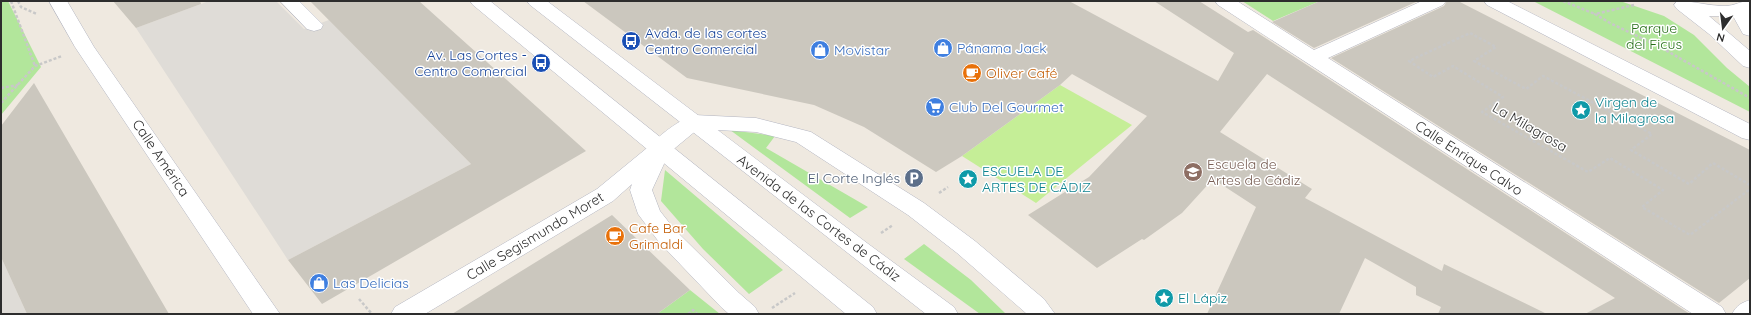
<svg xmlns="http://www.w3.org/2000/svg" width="1751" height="315" viewBox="0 0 1751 315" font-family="Quicksand,sans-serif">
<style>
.green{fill:#b2e69b}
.pitch{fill:#c5ee97}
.plaza{fill:#dfdcd7}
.building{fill:#cbc7be}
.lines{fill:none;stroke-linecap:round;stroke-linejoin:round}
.street-casing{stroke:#b3b5c1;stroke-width:1}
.secondary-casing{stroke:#b3b5c1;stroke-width:1}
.path{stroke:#c8c8c8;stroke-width:2.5;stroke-dasharray:3 2;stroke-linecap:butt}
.street{fill:#fff;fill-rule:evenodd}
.secondary{fill:#fff;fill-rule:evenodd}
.labels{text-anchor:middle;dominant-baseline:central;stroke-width:3;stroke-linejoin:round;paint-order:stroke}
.park-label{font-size:14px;fill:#276f19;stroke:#fff}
.transit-label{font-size:14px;fill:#164399;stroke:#fff;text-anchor:start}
.shop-label{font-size:14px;fill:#366cbe;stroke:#fff;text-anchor:start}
.food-label{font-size:14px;fill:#c56008;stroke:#fff;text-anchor:start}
.culture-label{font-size:14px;fill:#0d838f;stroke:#fff;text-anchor:start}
.street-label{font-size:14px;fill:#2d2d2d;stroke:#fff}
.education-label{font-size:14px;fill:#785e54;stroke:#fff;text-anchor:start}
.service-label{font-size:14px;fill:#4e5e75;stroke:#fff;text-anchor:end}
</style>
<rect width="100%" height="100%" fill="#efe9e0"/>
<path class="green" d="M1,1H8L41,67L1,115Z
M1242,1H1320L1273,21Z
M1533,1H1620L1664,16L1694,35L1727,68L1750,87V112Z
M730,130L775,136L766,148L868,207L850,218Z
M665,170L783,270L749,294L703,249L661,201Z
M924,244L971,280L1006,314H980L904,259Z
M690,290L720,314H657Z"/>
<path class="pitch" d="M1060,85L1132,125L1036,203L962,156Z"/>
<path class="plaza" d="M209,1H276L304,29L329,20L471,164L288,260L136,28Z
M1,257L27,314H1Z"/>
<path class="building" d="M113,1H200L201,4L136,28Z
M310,1H419L586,151L322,304L288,260L471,164Z
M583,1H1069L1218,81L1234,53L1154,1H1199L1248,32L1253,30L1690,314H1585L1615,298L1267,74L1220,132L1312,189L1305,198L1442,271L1444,264L1547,314H1438L1441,307L1416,295V287L1365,258L1339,314H1207L1256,207L1213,179L1182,213L1144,240L1142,239L1097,268L1028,215L1089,177L1147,116L1072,74L1060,85L962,156L936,172L864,127L814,105L687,78Z
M1320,1H1418L1314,48L1272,22Z
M1447,1H1458L1750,150V278L1719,303L1331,58L1444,6Z
M34,83L169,314H27L1,257V126Z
M612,215L690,290L657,314H452Z"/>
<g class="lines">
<g class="street-casing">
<path id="street" d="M49,1H67L94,47L280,314H253L75,47Z
M280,1H299L323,25L321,29L314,31L307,29Z
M1215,1H1237L1314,50L1422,1H1446L1443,5L1328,58L1722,307L1726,314H1693L1218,5Z
M1484,1H1507L1750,124V140L1742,138L1487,5Z
M694,115L756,118L811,132L924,203L975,241L1044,299L1055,314H1027L957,253L908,215L796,142L756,132L698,129L669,153L652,190L660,211L675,230L739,293L755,307L759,314H729L721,307L659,242L638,214L630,190L632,184L613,201L425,314H391L395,307L597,189L647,148L650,147C658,135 681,119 694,115Z
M1750,300V314H1732C1737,305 1741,303 1750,300Z"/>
</g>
<g class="secondary-casing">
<path id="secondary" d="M470,1H490L873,307L877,314H846L473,5Z
M527,1H547L867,243L954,307L958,314H926L530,5Z
M1677,1C1693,1 1709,6 1725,6C1734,6 1741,1 1750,1V36L1743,34L1733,16H1709L1750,51V68L1743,66L1709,34L1677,9L1674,5Z"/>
</g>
<path class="path" d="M11,1L35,66
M18,1L21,7L37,14
M1563,1L1595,14
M1634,5L1595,14L1610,23L1660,47L1750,98
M1,88L18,85
M1,103L35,66L62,56
M1750,185L1713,163L1689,184L1631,150L1652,134L1543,76L1526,89L1474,61L1496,47L1470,33L1409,61L1433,77L1453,66L1503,97L1482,112L1588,172L1610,158L1663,190L1642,207L1690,235L1750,189
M939,193L948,187
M881,233L893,225
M359,299L372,314
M772,308L795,293
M688,314L693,310L697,314"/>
<use href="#street" class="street"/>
<use href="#secondary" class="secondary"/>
</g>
<defs>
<g id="bus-disc" transform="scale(1)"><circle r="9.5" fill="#1a4fb4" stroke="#fff"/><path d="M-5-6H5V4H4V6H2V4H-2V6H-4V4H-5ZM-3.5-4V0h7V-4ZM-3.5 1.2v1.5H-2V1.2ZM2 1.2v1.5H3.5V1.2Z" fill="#fff"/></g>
<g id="shop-disc" transform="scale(1)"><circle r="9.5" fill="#3f7fe0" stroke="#fff"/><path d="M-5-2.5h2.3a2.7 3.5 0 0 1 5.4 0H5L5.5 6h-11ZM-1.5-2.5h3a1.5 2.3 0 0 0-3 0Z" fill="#fff"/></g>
<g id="cafe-disc" transform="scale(1)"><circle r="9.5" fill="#e8710a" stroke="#fff"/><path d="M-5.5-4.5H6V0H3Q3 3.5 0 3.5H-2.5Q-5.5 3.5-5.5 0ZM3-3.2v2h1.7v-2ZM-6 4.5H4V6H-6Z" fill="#fff"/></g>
<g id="supermarket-disc" transform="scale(1)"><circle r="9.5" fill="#3f7fe0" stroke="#fff"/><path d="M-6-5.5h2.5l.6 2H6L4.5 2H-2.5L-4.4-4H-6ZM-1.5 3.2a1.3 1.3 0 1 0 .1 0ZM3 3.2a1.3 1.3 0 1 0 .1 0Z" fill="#fff"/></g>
<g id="sight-disc" transform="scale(1)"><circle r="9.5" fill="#0f9aa8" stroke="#fff"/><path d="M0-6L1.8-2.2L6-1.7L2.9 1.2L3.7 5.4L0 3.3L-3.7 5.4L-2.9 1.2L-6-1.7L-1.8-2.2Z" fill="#fff"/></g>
<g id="university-disc" transform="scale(1)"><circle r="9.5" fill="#8d6e63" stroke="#fff"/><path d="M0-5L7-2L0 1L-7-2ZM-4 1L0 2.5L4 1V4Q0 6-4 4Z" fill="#fff"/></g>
<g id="parking-disc" transform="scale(1)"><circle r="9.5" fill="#5c6f8a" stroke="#fff"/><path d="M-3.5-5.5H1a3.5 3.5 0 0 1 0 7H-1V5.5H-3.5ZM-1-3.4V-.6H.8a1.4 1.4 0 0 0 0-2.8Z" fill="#fff"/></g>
</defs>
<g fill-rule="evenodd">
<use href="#bus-disc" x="631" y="41"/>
<use href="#shop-disc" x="943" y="48"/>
<use href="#shop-disc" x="820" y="50"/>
<use href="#bus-disc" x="541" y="63"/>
<use href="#cafe-disc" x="972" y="73"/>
<use href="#supermarket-disc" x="935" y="107"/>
<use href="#sight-disc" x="1581" y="110"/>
<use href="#university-disc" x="1193" y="172"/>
<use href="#parking-disc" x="914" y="178"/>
<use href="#sight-disc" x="968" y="179"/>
<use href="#cafe-disc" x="615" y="236"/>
<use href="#shop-disc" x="319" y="283"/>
<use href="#sight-disc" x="1164" y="298"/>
</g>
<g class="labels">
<g class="park-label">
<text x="1654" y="28">Parque<tspan x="1654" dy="16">del Ficus</tspan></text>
</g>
<g class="transit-label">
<text x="645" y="33">Avda. de las cortes<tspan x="645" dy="16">Centro Comercial</tspan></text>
<text x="527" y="55" text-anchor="end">Av. Las Cortes -<tspan x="527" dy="16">Centro Comercial</tspan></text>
</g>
<g class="shop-label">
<text x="957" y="48">Pánama Jack</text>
<text x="834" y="50">Movistar</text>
<text x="949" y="107">Club Del Gourmet</text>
<text x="333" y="283">Las Delicias</text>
</g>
<g class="food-label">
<text x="986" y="73">Oliver Café</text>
<text x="629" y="228">Cafe Bar<tspan x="629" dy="16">Grimaldi</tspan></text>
</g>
<g class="culture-label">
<text x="1595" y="102">Virgen de<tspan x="1595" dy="16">la Milagrosa</tspan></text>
<text x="982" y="171">ESCUELA DE<tspan x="982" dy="16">ARTES DE CÁDIZ</tspan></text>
<text x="1178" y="298">El Lápiz</text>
</g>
<g class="street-label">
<text transform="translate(1530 127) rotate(30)">La Milagrosa</text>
<text transform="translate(161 158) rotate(56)">Calle América</text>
<text transform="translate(1469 158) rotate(33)">Calle Enrique Calvo</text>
<text transform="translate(819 218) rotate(37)">Avenida de las Cortes de Cádiz</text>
<text transform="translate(535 236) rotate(-31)">Calle Segismundo Moret</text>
</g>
<g class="education-label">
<text x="1207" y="164">Escuela de<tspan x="1207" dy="16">Artes de Cádiz</tspan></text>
</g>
<g class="service-label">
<text x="900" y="178">El Corte Inglés</text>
</g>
</g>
<rect width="1751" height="315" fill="none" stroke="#2d2d2d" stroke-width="4"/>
<g transform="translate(1723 28) rotate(194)" stroke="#ffffff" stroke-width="3" paint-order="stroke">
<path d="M0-3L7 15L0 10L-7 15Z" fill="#2d2d2d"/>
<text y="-6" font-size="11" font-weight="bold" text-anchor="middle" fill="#2d2d2d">N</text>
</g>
</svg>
